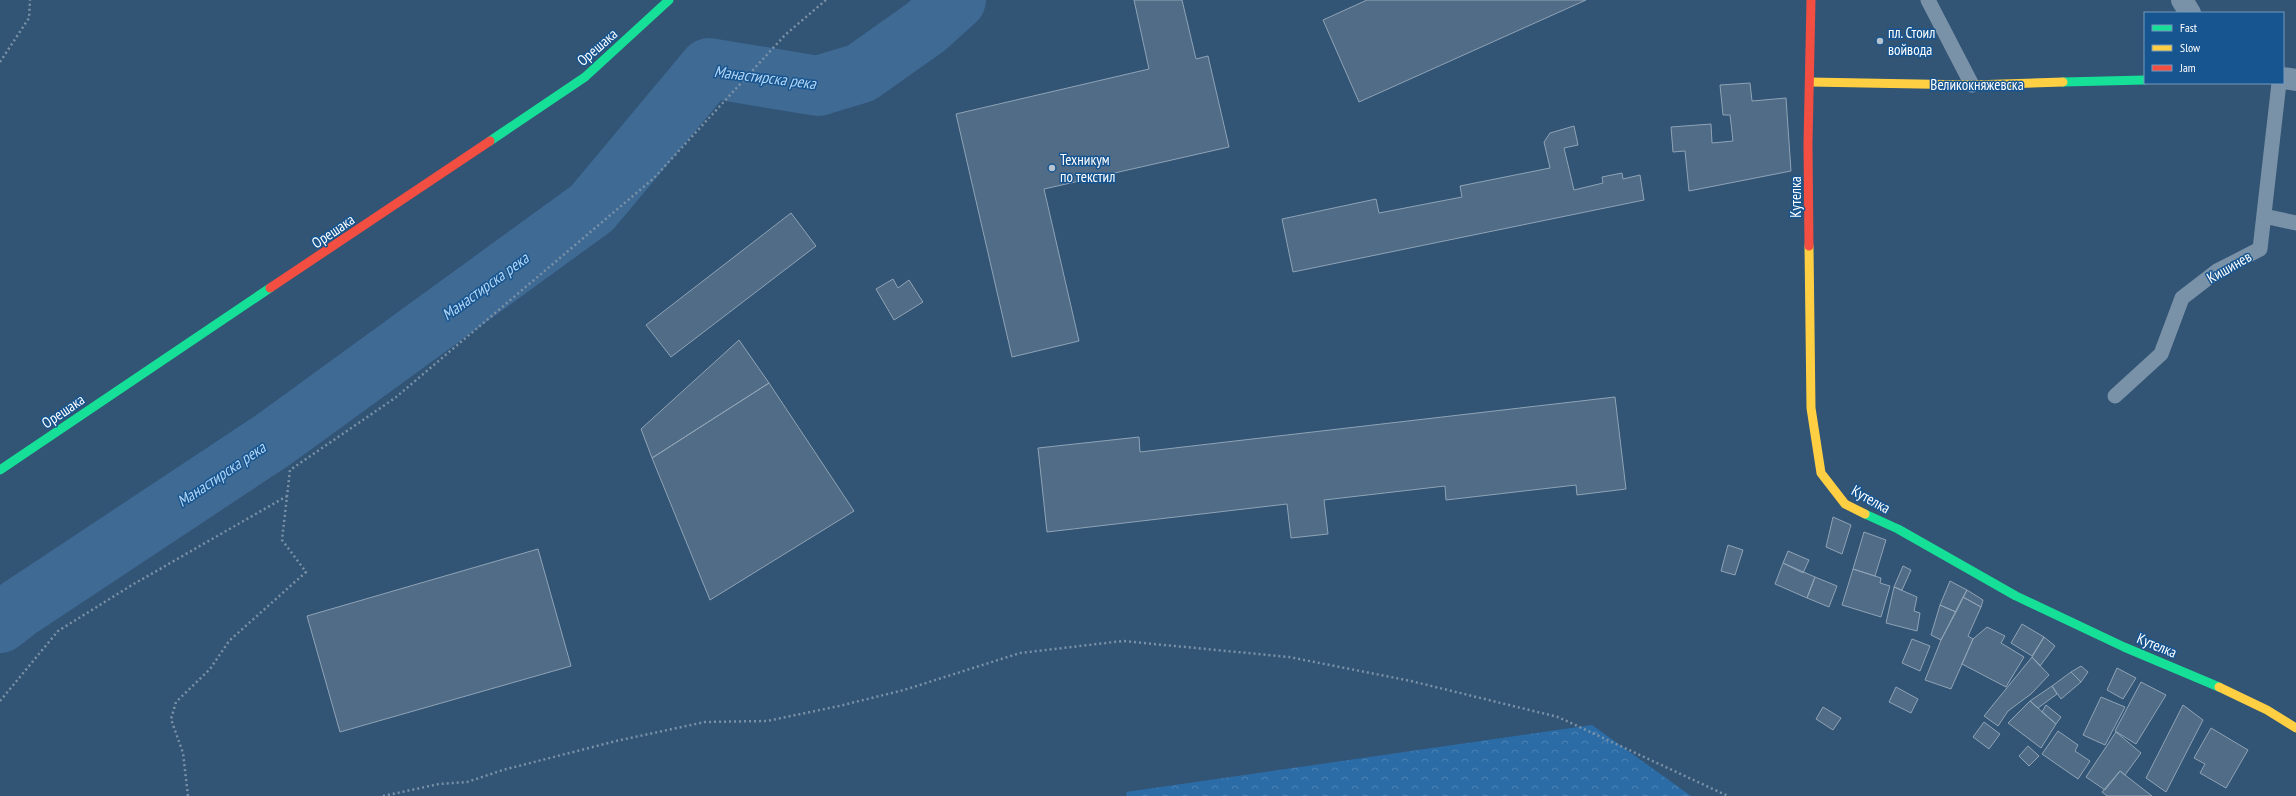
<svg xmlns="http://www.w3.org/2000/svg" width="2296" height="796" viewBox="0 0 2296 796" font-family="'PT Sans Narrow',sans-serif">
<style>
.forest{fill:url(#forest-crowns)}
.lines{fill:none;stroke-linecap:round;stroke-linejoin:round}
.river{stroke:#3f6a94;stroke-width:60}
.building{fill:#516c86;stroke:#8fa3b6}
.path{stroke:#7a92a8;stroke-width:2.5;stroke-dasharray:2 3;stroke-linecap:butt}
.lane{stroke:#7a92a8;stroke-width:15}
.street{stroke:#7a92a8;stroke-width:22}
.fast{stroke:#16e098;stroke-width:9}
.slow{stroke:#ffcf43;stroke-width:9}
.jam{stroke:#f24e42;stroke-width:9}
.poi-dot{fill:#b7c3cf;stroke:#175590;stroke-width:1.5}
.labels{text-anchor:middle;dominant-baseline:central;stroke-width:3;stroke-linejoin:round;paint-order:stroke}
.poi-label{font-size:15px;fill:#fff;stroke:#175590;text-anchor:start}
.street-label{font-size:15px;fill:#fff;stroke:#175590}
.water-label{font-size:16px;font-style:italic;fill:#b1d6f7;stroke:#175590}
</style>
<defs>
<pattern id="forest-crowns" width="20" height="18" patternUnits="userSpaceOnUse"><rect width="20" height="18" fill="#2b6ca7"/><path d="M2 6a3 3 0 1 1 6 0M12 15a3 3 0 1 1 6 0" fill="none" stroke="#4b82b4"/></pattern>
</defs>
<rect width="100%" height="100%" fill="#325475"/>
<path class="forest" d="M1592,725L1691,796H1127L1126,792Z"/>
<g class="lines">
<path class="river" d="M0,623L18,609L273,440L592,208L709,68L818,86L861,73L926,27L956,0"/>
</g>
<path class="building" d="M1134,0H1182L1196,59L1208,56L1229,147L1044,189L1079,341L1012,357L956,114L1149,69Z
M1367,0H1586L1359,102L1323,20Z
M1750,83L1752,101L1786,98L1791,171L1689,191L1685,151L1673,152L1671,127L1711,124L1712,143L1733,141L1730,115H1723L1720,85Z
M1574,126L1578,145L1564,148L1574,190L1603,183L1602,177L1622,173L1623,179L1640,175L1644,200L1293,272L1282,219L1376,199L1379,213L1462,197L1460,186L1550,168L1544,142L1550,133Z
M791,213L816,246L671,357L646,325Z
M893,279L898,288L909,280L923,302L894,320L876,289Z
M739,340L769,383L652,458L641,429Z
M769,383L854,511L710,600L652,458Z
M1615,397L1626,489L1577,495L1576,485L1446,500L1445,486L1324,500L1328,534L1291,538L1287,504L1047,532L1038,448L1139,437L1140,452Z
M1833,517L1851,525L1842,554L1826,547Z
M1864,532L1886,540L1875,576L1853,569Z
M1728,545L1743,550L1735,575L1721,571Z
M538,549L571,666L340,732L307,616Z
M1788,551L1809,560L1803,573L1783,563Z
M1783,563L1815,577L1807,598L1775,584Z
M1903,566L1911,570L1902,590L1894,587Z
M1853,569L1881,578L1880,583L1890,586L1881,617L1842,605Z
M1815,577L1837,586L1829,607L1807,598Z
M1950,581L1967,590L1956,612L1940,605Z
M1894,587L1917,597L1914,611L1920,613L1917,631L1886,623Z
M1967,590L1983,600L1981,607L1963,597Z
M1963,597L1981,607L1968,636L1973,639L1951,689L1925,680L1941,640Z
M1940,605L1956,612L1941,640L1931,635Z
M2022,624L2044,637L2032,656L2011,643Z
M1987,627L2005,636L2001,643L2024,657L2006,687L1962,664L1973,639Z
M2044,637L2055,646L2040,666L2032,657Z
M1912,639L1930,646L1920,671L1902,663Z
M2032,657L2049,675L2031,694L2008,711L1998,726L1984,716Z
M2081,666L2088,672L2081,682L2071,672Z
M2117,668L2136,678L2123,699L2107,690Z
M2071,672L2081,682L2061,699L2052,686Z
M2141,682L2166,695L2136,744L2115,731Z
M2052,686L2057,694L2038,708L2030,701Z
M1896,687L1918,699L1911,713L1889,702Z
M2101,697L2125,707L2105,745L2083,735Z
M2030,701L2056,724L2041,748L2008,723Z
M2046,705L2061,717L2056,724L2042,712Z
M2183,705L2203,720L2166,792L2146,778Z
M1823,707L1841,718L1833,730L1816,719Z
M1984,722L2000,734L1989,749L1973,737Z
M2211,728L2248,750L2226,788L2200,773L2205,764L2194,758Z
M2058,731L2078,745L2075,751L2090,761L2078,779L2042,754Z
M2116,732L2141,753L2125,775L2120,771L2105,790L2086,777Z
M2028,746L2039,756L2029,766L2019,756Z
M2120,771L2125,775L2152,796H2107L2102,792Z"/>
<g class="lines">
<path class="path" d="M0,62L29,18L30,0
M0,701L58,631L132,585L287,496
M188,796L183,753L171,719L176,702L210,669L229,641L306,572L282,540L290,470L395,398L654,178L785,35L826,0
M383,796L439,784L467,782L503,770L616,741L705,722L767,721L839,706L904,690L1020,653L1123,641L1289,657L1411,681L1558,717L1728,796"/>
<path class="lane" d="M1928,0L1972,85
M2264,216L2296,223
M2115,396L2161,354L2182,298L2217,271L2260,249L2279,83"/>
<path class="street" d="M2182,0L2190,13
M2283,78L2296,80"/>
<path class="fast" d="M2063,82L2145,80
M490,141L585,77L669,0
M0,470L270,288
M1865,514L1898,529L2016,596L2124,647L2219,687"/>
<path class="slow" d="M1810,82L1972,85L2063,82
M1809,246L1811,408L1821,473L1845,504L1865,514
M2219,687L2267,710L2296,728"/>
<path class="jam" d="M1809,246L1808,144L1811,0
M270,288L490,141"/>
</g>
<g class="poi-dot">
<circle cx="1880" cy="41" r="4"/>
<circle cx="1052" cy="168" r="4"/>
</g>
<g class="labels">
<g class="poi-label">
<text x="1888" y="32">пл. Стоил<tspan x="1888" dy="17">войвода</tspan></text>
<text x="1060" y="159">Техникум<tspan x="1060" dy="17">по текстил</tspan></text>
</g>
<g class="street-label">
<text transform="translate(597 47) rotate(-41)">Орешака</text>
<text x="1977" y="84">Великокняжевска</text>
<text transform="translate(1795 197) rotate(-90)">Кутелка</text>
<text transform="translate(333 231) rotate(-34)">Орешака</text>
<text transform="translate(2229 267) rotate(-30)">Кишинев</text>
<text transform="translate(63 411) rotate(-34)">Орешака</text>
<text transform="translate(1871 499) rotate(29)">Кутелка</text>
<text transform="translate(2157 645) rotate(22)">Кутелка</text>
</g>
<g class="water-label">
<text transform="translate(765 77) rotate(7)">Манастирска река</text>
<text transform="translate(485 286) rotate(-36)">Манастирска река</text>
<text transform="translate(221 474) rotate(-34)">Манастирска река</text>
</g>
</g>
<rect x="2144" y="12" width="140" height="72" fill="#175590" stroke="#7499bc"/>
<rect x="2152" y="25" width="20" height="6" fill="#16e098" stroke="#7499bc"/>
<text x="2180" y="32" font-size="12" fill="#ffffff">Fast</text>
<rect x="2152" y="45" width="20" height="6" fill="#ffcf43" stroke="#7499bc"/>
<text x="2180" y="52" font-size="12" fill="#ffffff">Slow</text>
<rect x="2152" y="65" width="20" height="6" fill="#f24e42" stroke="#7499bc"/>
<text x="2180" y="72" font-size="12" fill="#ffffff">Jam</text>
</svg>
